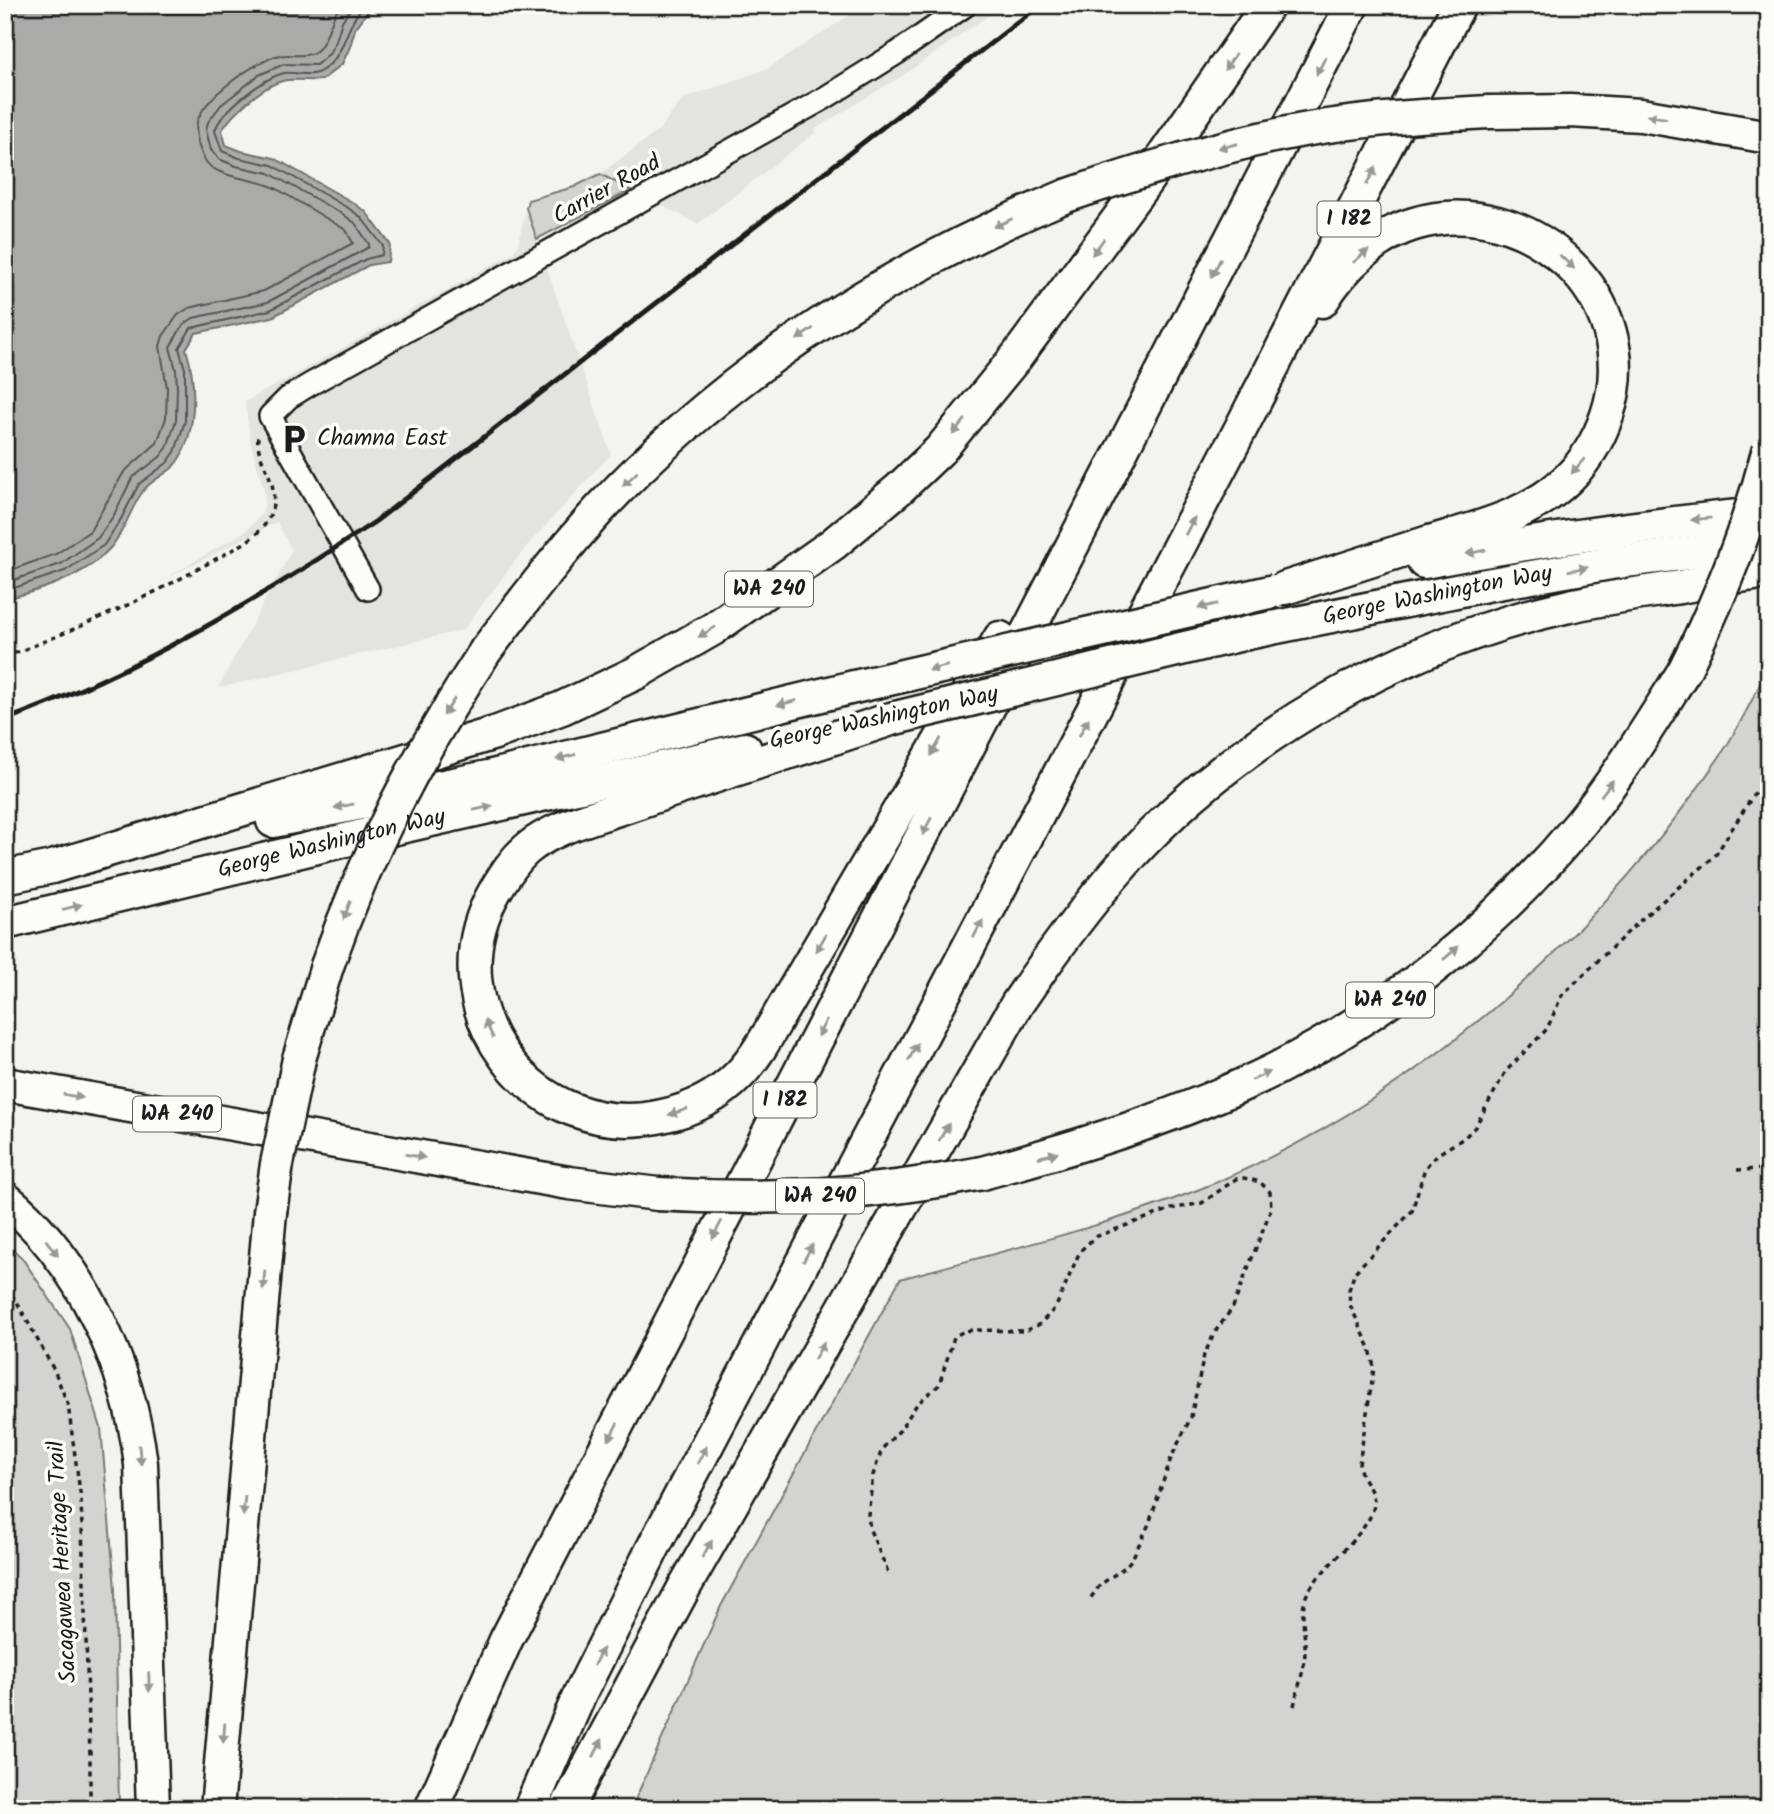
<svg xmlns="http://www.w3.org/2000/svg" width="1774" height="1814" viewBox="0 0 1774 1814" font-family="Kalam,sans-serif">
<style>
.built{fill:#e4e3de}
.green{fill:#d4d3cf;stroke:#787876;stroke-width:2}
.water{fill:#abaaa6;stroke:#72716f;stroke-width:2}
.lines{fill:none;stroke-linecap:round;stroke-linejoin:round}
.shore{stroke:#555553;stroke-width:2}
.minor-casing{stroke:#1c1c1c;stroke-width:26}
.highway-casing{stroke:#1c1c1c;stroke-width:37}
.path{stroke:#1c1c1c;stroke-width:3.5;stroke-dasharray:5 5;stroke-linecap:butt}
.minor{stroke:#fdfcf7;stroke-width:21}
.highway{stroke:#fdfcf7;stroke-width:32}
.rail{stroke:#1c1c1c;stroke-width:5}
.highway-bridge-casing{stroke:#1c1c1c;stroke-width:37;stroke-linecap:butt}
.highway-bridge{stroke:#fdfcf7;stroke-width:32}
.oneway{fill:#989794}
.labels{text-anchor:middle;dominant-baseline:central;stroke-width:7;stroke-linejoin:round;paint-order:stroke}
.shield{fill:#fdfcf7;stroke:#605f5e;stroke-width:2}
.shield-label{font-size:21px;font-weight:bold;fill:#1c1c1c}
.street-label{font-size:23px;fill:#1c1c1c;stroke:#fdfcf7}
.poi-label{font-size:23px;fill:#1c1c1c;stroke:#fdfcf7;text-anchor:start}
</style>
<rect width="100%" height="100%" fill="#f4f3ee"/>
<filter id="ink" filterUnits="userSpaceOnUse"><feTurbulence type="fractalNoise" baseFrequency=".0143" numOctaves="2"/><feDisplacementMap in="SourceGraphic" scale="14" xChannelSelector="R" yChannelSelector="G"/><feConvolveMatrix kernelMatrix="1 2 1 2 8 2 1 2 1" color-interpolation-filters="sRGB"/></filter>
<g filter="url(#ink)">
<path class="built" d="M865,5H1003L908,72L815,129L816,132L698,224L600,174L658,131L683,99L769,68Z
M526,208L611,454L526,547L463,630L218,688L292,550L277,522L161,581L247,530L261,515L264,507L265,493L251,444L245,402L511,254L518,246Z"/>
<path class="green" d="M600,174L631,190L537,239L526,208L528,200L574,187Z
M1769,667V1809H631L721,1606L900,1279C1006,1250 1115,1225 1217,1182C1419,1096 1603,932 1724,750C1741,724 1754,695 1769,667Z
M5,1242L22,1258L70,1329L101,1428L115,1589L119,1809H5Z"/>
<path class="water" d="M5,5H376L366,14L355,29L350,47L342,64L322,80C311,81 299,79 288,80C266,82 234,112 222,130L226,145L241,151L274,158L352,202L366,212L390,244L388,262L369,265L272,317L196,333L186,349C197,383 198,440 172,468C163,476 150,481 143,491C130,509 125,531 111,547C87,576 40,591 5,599Z"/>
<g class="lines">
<path class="shore" d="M5,572L56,554L90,531L124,472L157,443L166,418L167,388L160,346L163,336L178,315L189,308L264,291L353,243L346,230L277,189C256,178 230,180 211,167C203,161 201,152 198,143C197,136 195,130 197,122C205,96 249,67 273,57C286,52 304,59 315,52C327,44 330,19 340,5
M5,583L61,564L98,538L114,515L132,478L160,457L167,448L176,420L177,388L176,370L170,347L183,325L193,318L268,302L369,247V244L355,223L344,215L269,173L236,166L219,159L211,150L206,130L208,122L221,105L259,75L284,64L316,65L329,54L336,41L342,21L353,5
M5,591L65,571L104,545L121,519L139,484L167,463L175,452L185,421V369L179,348L191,328L270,310L366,259L382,255L383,246L361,217L348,208L272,165L239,158L222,151L215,131C220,111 264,78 284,73C296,71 311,78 321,71C347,56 344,24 365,5"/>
<g class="minor-casing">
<path id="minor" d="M368,589L270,416L288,398L309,385L823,99L897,53L966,5"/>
</g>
<g class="highway-casing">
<g id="highway">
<path d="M1489,112L1570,111L1641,115L1769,137"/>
<path d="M1424,562C1538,540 1653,524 1769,513"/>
<path d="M1285,588C1332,573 1379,558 1426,543C1473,529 1523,518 1561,485C1583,466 1598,442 1607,415C1647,298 1527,190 1414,224C1376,235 1342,268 1322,301"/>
<path id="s1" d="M1247,633L1486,585L1611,563L1769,543"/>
<path d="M486,650C523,602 559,554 599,510C728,370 891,268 1066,196"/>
<path d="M891,719C802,749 712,776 624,807C592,818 553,827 527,849C514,860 504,876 495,891C429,1006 533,1145 662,1116C691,1110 719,1096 740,1074C757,1056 769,1033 781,1012L1000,638"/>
<path d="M273,821L488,777L854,687"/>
<path d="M5,877L52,867L495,733L562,708L636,673L713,629L833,544L899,489L940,450L1017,356L1147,180L1268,5"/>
<path id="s2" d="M5,923L387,830L745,749"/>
<path d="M299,1059L327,966"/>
<path d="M5,1084L569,1183L658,1194"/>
<path d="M982,1173C1082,1146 1183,1115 1276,1069C1392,1010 1497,925 1580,824C1619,776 1651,723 1684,671"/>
<path d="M5,1198C83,1263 129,1366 141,1464L153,1809"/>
<path d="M217,1809L270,1212"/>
<path d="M431,1809L506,1640L1352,5"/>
<path d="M530,1809L580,1694L654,1546L1239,432L1459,5"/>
<path d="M566,1809L685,1586L1017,1004C1051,954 1086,906 1126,861C1238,736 1402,644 1565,607C1603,598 1642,593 1680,587C1710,581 1739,575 1769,572"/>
</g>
</g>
<path class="path" d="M5,657C74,630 140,602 205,565C227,552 262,539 271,513C282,479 255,463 258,436
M1737,1170L1769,1169
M5,1287L17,1302L55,1372L68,1405L81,1499L90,1754V1809
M888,1572L870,1530L868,1515L873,1475L882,1449L900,1430L917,1404L939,1385L954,1337L964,1331L974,1330L1025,1331L1040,1324L1056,1307L1080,1251L1095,1237L1171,1209L1202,1203L1236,1179L1244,1178L1260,1182L1270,1192L1271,1209L1233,1307L1215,1332L1204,1355L1191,1417L1171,1458L1149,1524L1132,1559L1125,1567L1100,1585L1090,1599
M1294,1706C1298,1688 1304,1671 1305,1653C1306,1635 1300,1617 1305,1599C1314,1571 1372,1533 1374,1504C1375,1490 1360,1479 1359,1464L1374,1368L1370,1348L1350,1305L1349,1290L1355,1272L1412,1211L1425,1168L1430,1162L1438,1154L1464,1138L1475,1127L1506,1071L1547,1029L1562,995L1645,916L1715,856L1754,794L1769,777"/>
<use href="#minor" class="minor"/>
<use href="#highway" class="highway"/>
<path class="rail" d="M5,720C137,672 260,599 376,521L1040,5"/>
<g class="highway-bridge-casing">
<path id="highway-bridge" d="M1066,196C1144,169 1222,145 1303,130C1365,119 1427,115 1489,112
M1684,671C1720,599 1749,526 1769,449
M854,687L1274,591
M891,719L1247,633
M327,966C368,849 418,754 486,650
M658,1194C770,1201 871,1195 982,1173
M270,1212L277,1164L299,1059"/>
</g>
<use href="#highway-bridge" class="highway-bridge"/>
</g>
<defs><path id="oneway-solid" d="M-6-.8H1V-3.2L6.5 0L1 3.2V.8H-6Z" transform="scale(1.75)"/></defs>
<g class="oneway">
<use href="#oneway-solid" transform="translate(1230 62) rotate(125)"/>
<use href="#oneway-solid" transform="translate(1321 66) rotate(117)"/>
<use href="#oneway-solid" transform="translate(1657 117) rotate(-171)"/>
<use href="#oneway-solid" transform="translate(1228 146) rotate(167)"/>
<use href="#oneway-solid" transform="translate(1371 176) rotate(-63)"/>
<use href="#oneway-solid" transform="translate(1003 223) rotate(155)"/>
<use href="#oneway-solid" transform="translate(1098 247) rotate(126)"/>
<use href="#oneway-solid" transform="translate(1361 256) rotate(-40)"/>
<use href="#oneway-solid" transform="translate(1567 262) rotate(43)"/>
<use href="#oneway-solid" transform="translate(1216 268) rotate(117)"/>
<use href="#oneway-solid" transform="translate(805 334) rotate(145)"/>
<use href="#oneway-solid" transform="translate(959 427) rotate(130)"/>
<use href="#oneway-solid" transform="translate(1578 466) rotate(131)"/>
<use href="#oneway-solid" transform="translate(630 479) rotate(136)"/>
<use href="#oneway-solid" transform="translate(1701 519) rotate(174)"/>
<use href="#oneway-solid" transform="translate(1190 526) rotate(-62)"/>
<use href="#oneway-solid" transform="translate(1476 552) rotate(169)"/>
<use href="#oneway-solid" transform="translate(1578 569) rotate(-10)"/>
<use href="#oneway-solid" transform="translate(1208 606) rotate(167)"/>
<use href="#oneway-solid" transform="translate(707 632) rotate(149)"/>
<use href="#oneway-solid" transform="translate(938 668) rotate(167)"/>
<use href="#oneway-solid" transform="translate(787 703) rotate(166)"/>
<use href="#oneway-solid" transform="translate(449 707) rotate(123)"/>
<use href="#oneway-solid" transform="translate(1084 727) rotate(-62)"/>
<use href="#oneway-solid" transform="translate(936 747) rotate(120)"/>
<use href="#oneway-solid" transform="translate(566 757) rotate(166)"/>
<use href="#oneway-solid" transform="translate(1607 788) rotate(-52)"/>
<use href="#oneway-solid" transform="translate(344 806) rotate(168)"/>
<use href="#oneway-solid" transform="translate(483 808) rotate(-13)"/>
<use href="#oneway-solid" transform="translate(927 826) rotate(117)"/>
<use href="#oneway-solid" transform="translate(72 907) rotate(-14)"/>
<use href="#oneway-solid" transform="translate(347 910) rotate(111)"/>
<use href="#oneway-solid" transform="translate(978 929) rotate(-62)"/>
<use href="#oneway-solid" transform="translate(821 943) rotate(120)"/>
<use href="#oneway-solid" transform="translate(1451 953) rotate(-41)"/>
<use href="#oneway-solid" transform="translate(822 1028) rotate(117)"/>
<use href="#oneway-solid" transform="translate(489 1029) rotate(-115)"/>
<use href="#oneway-solid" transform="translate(913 1052) rotate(-62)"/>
<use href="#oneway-solid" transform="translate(1261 1076) rotate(-25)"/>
<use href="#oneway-solid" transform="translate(73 1096) rotate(10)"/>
<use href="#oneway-solid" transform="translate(678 1112) rotate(162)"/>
<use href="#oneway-solid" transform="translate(944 1132) rotate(-60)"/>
<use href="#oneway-solid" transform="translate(1048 1155) rotate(-15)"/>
<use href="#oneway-solid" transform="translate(415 1156) rotate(10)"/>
<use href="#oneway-solid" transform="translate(717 1230) rotate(117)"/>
<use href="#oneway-solid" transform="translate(52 1248) rotate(52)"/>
<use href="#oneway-solid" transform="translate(808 1253) rotate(-62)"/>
<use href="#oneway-solid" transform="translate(264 1280) rotate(95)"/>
<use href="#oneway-solid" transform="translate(819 1351) rotate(-60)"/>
<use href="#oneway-solid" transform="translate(613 1432) rotate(117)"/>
<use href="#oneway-solid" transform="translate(140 1455) rotate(83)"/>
<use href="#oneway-solid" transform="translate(702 1455) rotate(-62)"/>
<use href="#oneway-solid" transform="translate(244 1506) rotate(95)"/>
<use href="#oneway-solid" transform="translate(707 1549) rotate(-60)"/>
<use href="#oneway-solid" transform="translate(598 1657) rotate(-63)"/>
<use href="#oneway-solid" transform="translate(149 1682) rotate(88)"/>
<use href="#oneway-solid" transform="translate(224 1733) rotate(95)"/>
<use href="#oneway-solid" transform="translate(598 1748) rotate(-63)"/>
</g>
</g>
<defs>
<g id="parking-bare" transform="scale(2.415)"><path d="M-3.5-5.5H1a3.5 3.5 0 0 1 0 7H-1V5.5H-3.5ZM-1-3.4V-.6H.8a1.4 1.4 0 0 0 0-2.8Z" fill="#1c1c1c" stroke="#fdfcf7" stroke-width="2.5" paint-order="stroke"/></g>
</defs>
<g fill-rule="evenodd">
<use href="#parking-bare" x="294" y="439"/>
</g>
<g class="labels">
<g class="shield">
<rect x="1317.5" y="201.5" width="63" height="35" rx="5"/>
<rect x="725" y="571.5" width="88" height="35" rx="5"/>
<rect x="1346" y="982.5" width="88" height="35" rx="5"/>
<rect x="753.5" y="1082.5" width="63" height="35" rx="5"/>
<rect x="133" y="1096.5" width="88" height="35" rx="5"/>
<rect x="776" y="1178.5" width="88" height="35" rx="5"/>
</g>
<g class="shield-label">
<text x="1349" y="219">I 182</text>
<text x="769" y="589">WA 240</text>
<text x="1390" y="1000">WA 240</text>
<text x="785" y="1100">I 182</text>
<text x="177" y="1114">WA 240</text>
<text x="820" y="1196">WA 240</text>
</g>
<g class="street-label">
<text transform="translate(607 190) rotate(-29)">Carrier Road</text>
<text stroke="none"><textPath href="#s1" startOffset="194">George Washington Way</textPath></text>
<text transform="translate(884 718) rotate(-12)">George Washington Way</text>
<text stroke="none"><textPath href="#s2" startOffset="336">George Washington Way</textPath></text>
<text transform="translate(63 1562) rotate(-93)">Sacagawea Heritage Trail</text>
</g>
<g class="poi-label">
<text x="317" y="439">Chamna East</text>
</g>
</g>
<rect width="1774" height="1814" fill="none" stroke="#fdfcf7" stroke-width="28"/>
<rect x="14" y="14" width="1746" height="1786" fill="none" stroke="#1c1c1c" stroke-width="2.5" filter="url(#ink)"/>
</svg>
